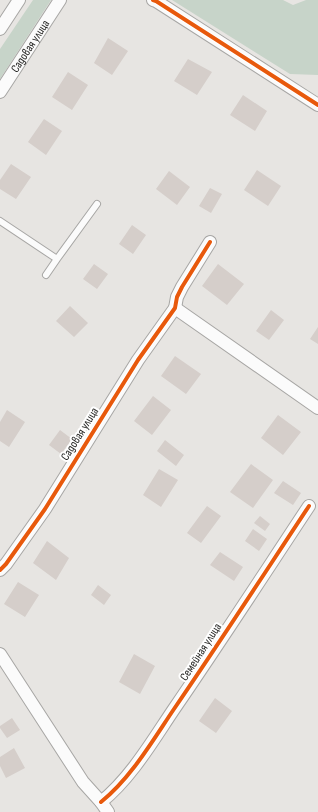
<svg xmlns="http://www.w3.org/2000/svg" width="318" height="812" viewBox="0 0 318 812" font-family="'Sofia Sans Condensed',sans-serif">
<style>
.green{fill:#c7d4c9}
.building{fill:#d5ceca}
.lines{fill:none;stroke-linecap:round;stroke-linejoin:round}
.lane-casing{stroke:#a7a6a4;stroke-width:8}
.street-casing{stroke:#a7a6a4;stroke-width:14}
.lane{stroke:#fbfbfb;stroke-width:6}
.street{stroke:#fbfbfb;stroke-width:12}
.cycleway-casing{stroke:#fff;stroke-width:6}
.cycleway{stroke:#e8590c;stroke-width:4}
.labels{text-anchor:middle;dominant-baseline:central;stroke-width:4;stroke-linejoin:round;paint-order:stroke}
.street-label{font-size:12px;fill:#272725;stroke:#fff}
</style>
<rect width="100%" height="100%" fill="#e7e5e2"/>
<path class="green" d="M33,0H51L0,79V49Z
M172,0H283L293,5L306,0H318V75L290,74Z"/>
<path class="building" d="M108,38L128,51L112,75L94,63Z
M188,59L212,72L197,95L174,81Z
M68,72L88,85L72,110L52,97Z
M243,95L267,111L255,131L230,115Z
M44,119L62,131L46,155L28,142Z
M11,164L31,177L16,199L0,189V180Z
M257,170L281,186L268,206L244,190Z
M169,171L190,187L177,205L156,189Z
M210,188L222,194L211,213L199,206Z
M132,225L146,235L133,254L119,244Z
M94,264L108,274L97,289L83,279Z
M218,264L244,284L227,305L202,286Z
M70,306L88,323L74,337L56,321Z
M271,310L284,320L269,340L256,331Z
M318,327V344L310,339Z
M175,356L201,374L186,394L161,376Z
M153,396L171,410L152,435L134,421Z
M7,410L25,422L9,447L0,441V422Z
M278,415L301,432L283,455L261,438Z
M60,430L72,439L61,454L49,445Z
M165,440L184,455L176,466L157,451Z
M251,464L273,480L253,508L230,492Z
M159,469L178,480L161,507L143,495Z
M283,481L301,493L293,505L274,493Z
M207,506L221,516L201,543L187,533Z
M260,516L270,524L265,531L254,523Z
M253,529L267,539L259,551L245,541Z
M47,541L69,558L56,580L33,563Z
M220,552L243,567L234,581L210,565Z
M18,582L39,595L25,617L4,604Z
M98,585L111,595L104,605L91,595Z
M134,654L155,666L140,694L119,682Z
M215,698L232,711L216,733L199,721Z
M12,718L20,730L7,738L0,728V726Z
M14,748L25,768L6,778L0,766V757Z"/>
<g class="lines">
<g class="lane-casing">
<path id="lane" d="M0,221L57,259L97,204
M46,275L57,259"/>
</g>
<g class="street-casing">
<g id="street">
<path d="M153,0L156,1L318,105"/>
<path d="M0,29L19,0"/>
<path id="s1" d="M0,92L60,0"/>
<path d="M175,308L318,408"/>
<path d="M0,570L6,564L45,509L138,360L175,308L177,297L182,287L210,242"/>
<path d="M0,654L83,782L101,802L108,812"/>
<path d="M101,802C131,778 153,740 174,709C220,642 264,574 309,506"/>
</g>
</g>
<use href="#lane" class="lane"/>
<use href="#street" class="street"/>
<g class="cycleway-casing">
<path id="cycleway" d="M153,0L156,1L318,105
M0,570L6,564L45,509L138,360L175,308L177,297L182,287L210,242
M101,802C131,778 153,740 174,709C220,642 264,574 309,506"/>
</g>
<use href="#cycleway" class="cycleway"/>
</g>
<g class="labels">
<g class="street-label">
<text stroke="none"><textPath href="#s1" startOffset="55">Садовая улица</textPath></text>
<text transform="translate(80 434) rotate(-58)">Садовая улица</text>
<text transform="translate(201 652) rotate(-57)">Семейная улица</text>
</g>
</g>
</svg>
